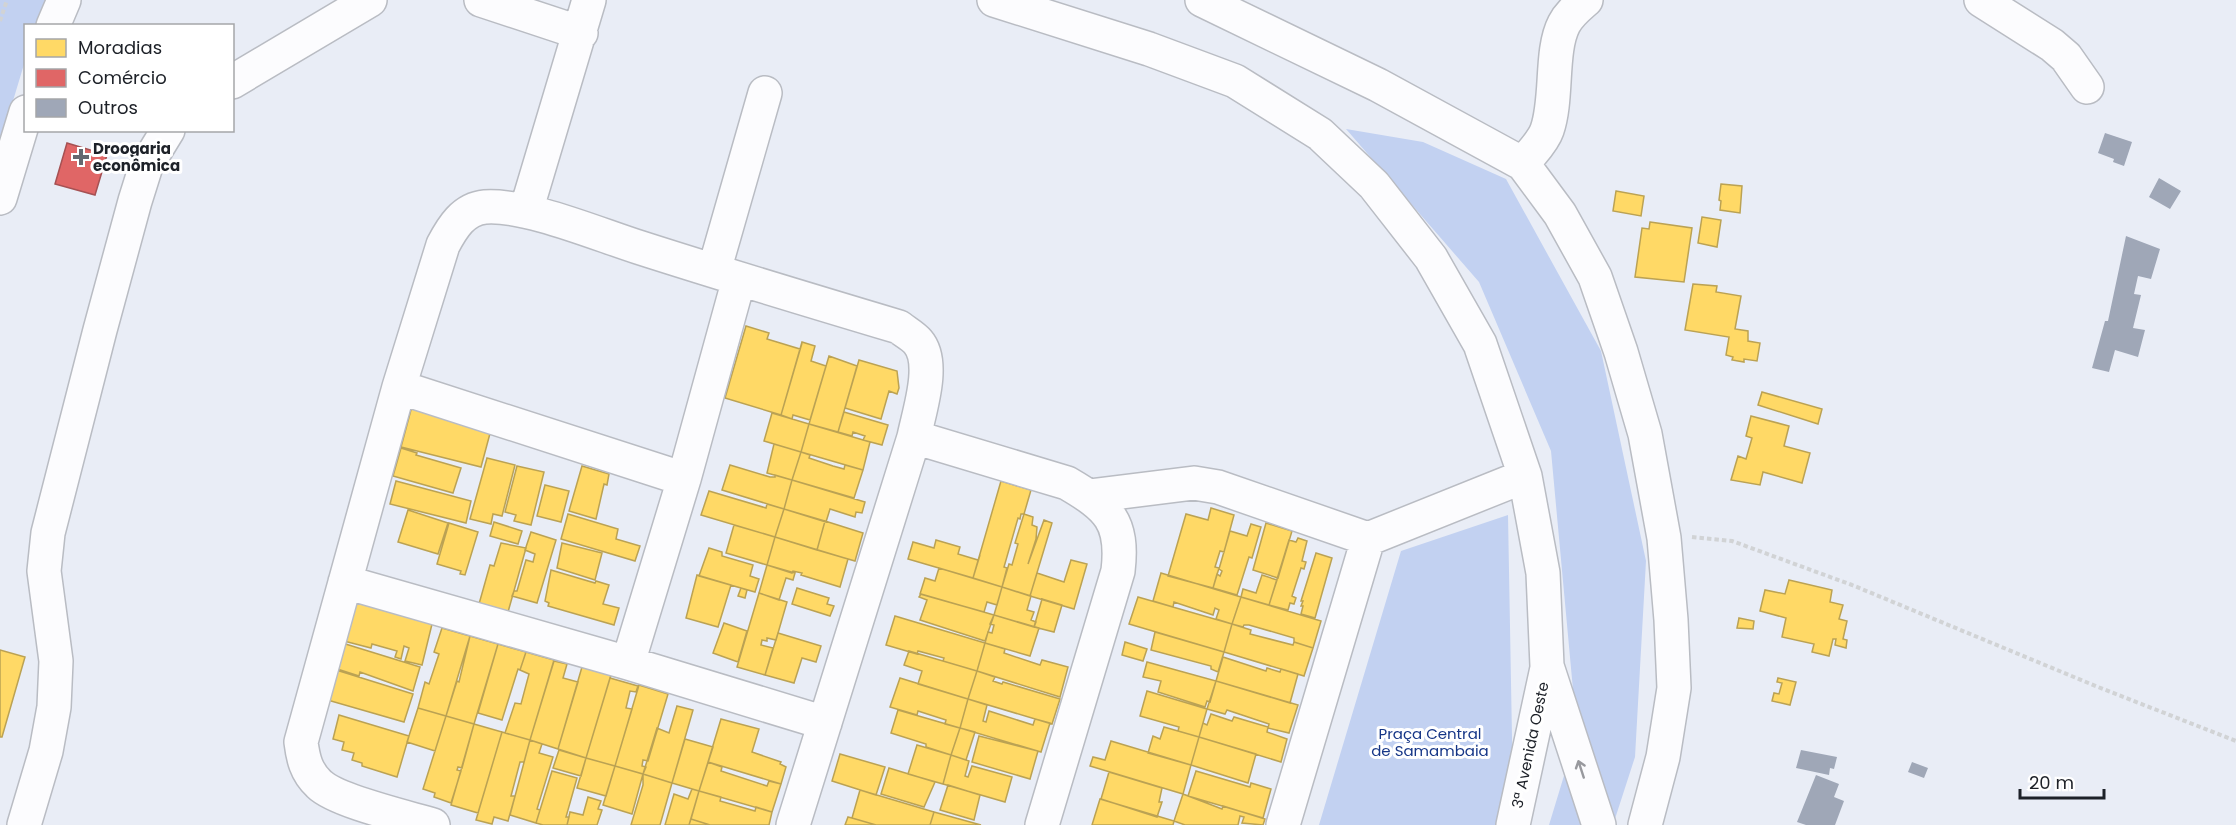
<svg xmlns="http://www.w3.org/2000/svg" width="2236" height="825" viewBox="0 0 2236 825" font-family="Poppins,sans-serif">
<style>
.green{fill:#c2d1f1}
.homes{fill:#ffd966;stroke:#bba253;stroke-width:1.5}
.shops{fill:#e06666;stroke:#a65153;stroke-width:1.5}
.building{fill:#9fa7b7}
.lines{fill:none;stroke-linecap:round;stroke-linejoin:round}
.minor-casing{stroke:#b9bcc3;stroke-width:36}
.path{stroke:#d1d3d5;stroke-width:4;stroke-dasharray:4.5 3;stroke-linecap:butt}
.minor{stroke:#fcfcfe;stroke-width:33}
.oneway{stroke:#98999e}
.poi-dot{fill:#646870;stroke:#fff;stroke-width:2}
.labels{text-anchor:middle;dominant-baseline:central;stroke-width:6;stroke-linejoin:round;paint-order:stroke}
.poi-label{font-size:15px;font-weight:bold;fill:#1d2128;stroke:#fff;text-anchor:start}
.park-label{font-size:15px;fill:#163687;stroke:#fff}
.street-label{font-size:15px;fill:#1d2128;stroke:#fff}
</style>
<rect width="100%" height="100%" fill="#e9edf6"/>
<path class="green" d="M0,0H46L36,25L26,26L25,61L0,144Z
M1346,129L1423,142L1506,179L1601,351L1646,561L1635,757L1613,825H1549L1577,733L1551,451L1479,282Z
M1508,515L1513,793L1502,825H1319L1401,551Z"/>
<path class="homes" d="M1721,184L1742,186L1740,213L1720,210L1721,201L1719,200Z
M1616,191L1644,196L1641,216L1613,211Z
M1702,217L1721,220L1717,247L1698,243Z
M1650,222L1692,228L1684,282L1635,277L1642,228L1649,229Z
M1693,284L1717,286L1716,292L1741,296L1735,329L1748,331V341L1760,343L1757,361L1744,359V362L1732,360L1733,357L1726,355L1729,337L1685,330Z
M746,326L769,333L767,339L800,349L802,343L781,415L725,398Z
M802,342L815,346L811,361L826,366L810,420L793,415L792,419L781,415Z
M829,356L857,366L838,432L809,424Z
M859,360L897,371L899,388L897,394L889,391L881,419L845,408Z
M1762,392L1822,409L1818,424L1758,405Z
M412,406L492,426L481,467L401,447Z
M844,412L888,425L882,445L863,440L865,436L853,432L852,436L838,432Z
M772,413L809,424L801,452L764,441Z
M1751,416L1789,426L1784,446L1810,453L1802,483L1763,472L1760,485L1731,480L1738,456L1746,459L1752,438L1746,436Z
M809,424L870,442L863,470L801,452Z
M774,444L801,452L792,480L767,473Z
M401,448L417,453L416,455L461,468L453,493L393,476Z
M801,452L810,455L809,458L833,466L844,469L845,465L863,470L854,498L792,480Z
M487,458L515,465L502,516L493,514L491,524L470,519Z
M730,465L770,477H775V475L792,480L784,509L722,490Z
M517,466L544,472L531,525L514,521L516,515L505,512Z
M582,466L609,474L607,485L604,484L596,519L569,511Z
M792,480L865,502L862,513L856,512L855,517L830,509L826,522L784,509Z
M396,481L471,501L466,523L390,504Z
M1001,481L1031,490L1024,514H1021L1020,519L1018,518L1004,567L1007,568L1002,587L973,578Z
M545,485L569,491L561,522L537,516Z
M709,491L766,508L767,504L784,509L775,537L701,515Z
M1211,508L1234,515L1224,552L1220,551L1215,567L1219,568L1213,588L1168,576L1186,514L1208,520Z
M784,509L825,521L817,550L775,537Z
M408,510L448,523L438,554L398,542Z
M568,514L618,529L616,539L640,546L635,561L561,539Z
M1024,514L1033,517L1032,525L1037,527L1036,539L1028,564L1044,520L1052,523L1030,596L1002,587L1009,564L1012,565L1018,544L1015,543Z
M825,521L863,533L855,561L817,550Z
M494,522L522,531L518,544L490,536Z
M449,523L478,532L465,575L460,574L461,571L437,564Z
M1266,523L1292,531L1278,578L1253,570Z
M1251,524L1261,527L1252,558L1249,557L1237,595L1213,588L1217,574L1220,576L1222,571L1219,569L1230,531L1247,536Z
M734,525L775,537L767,565L726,553Z
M531,532L556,540L537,603L512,596L514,591H517L526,560L533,562L535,554L525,550Z
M775,537L848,559L840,587L801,575L802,573L793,571L792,573L767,565Z
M1298,538L1307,541L1302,561L1306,562L1304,569L1301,568L1292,596L1296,598L1294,604L1290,603L1288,610L1269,605L1289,540L1296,542Z
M936,540L960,547L958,554L978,560L980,555L973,578L908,559L913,542L934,548Z
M501,543L526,548L508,612L479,604L490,565L494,566Z
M562,543L602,553L595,580L557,568Z
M709,548L722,552V556L753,565L750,576L759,579L755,592L699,576Z
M1316,553L1332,558L1315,618L1301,614L1303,606H1301L1303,601H1301Z
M1071,560L1087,564L1074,609L1030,596L1037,573L1064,582Z
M767,565L795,573L793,580L786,578L779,600L759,593Z
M939,568L1002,587L997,605L987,602L984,612L920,594L925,578L935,581Z
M551,570L595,583L596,581L609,585L603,604L619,608L614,625L548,606L549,603L545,601Z
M1161,573L1241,597L1232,624L1216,619L1219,610L1215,608L1213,615L1174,602L1173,607L1153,601Z
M697,575L731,585L718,627L686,618Z
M1262,575L1277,580L1269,605L1241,597L1243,589L1256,593Z
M1789,580L1832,590L1830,602L1843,605L1839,619L1847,621L1843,639L1847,640L1846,648L1835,645L1836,639H1833L1829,656L1812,652L1814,644L1782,637L1786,618L1760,611L1765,590L1785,594Z
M1002,587L1031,596L1027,610L1034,612L1031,620L1036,622L1034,627L994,615Z
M741,588L747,590L745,598L738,596Z
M797,588L829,598L827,604L834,606L830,616L792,604Z
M354,589L434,616L422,665L405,661L409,648L404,646L401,659L395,657L397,651L372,644L371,648L340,640Z
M759,593L787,602L776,640L767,638V641L762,640L761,645L773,648L765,675L737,667Z
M921,594L994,615L985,641L920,620L927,600L919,597Z
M1138,597L1232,624L1224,652L1129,624Z
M1241,597L1321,621L1313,648L1294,642V638L1249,625H1244L1243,627L1232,624Z
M1042,599L1062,605L1054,632L1034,627Z
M994,615L1039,628L1030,656L985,643L988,632L992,633L994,625L990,624Z
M895,616L985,643L977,671L943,661L944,658L918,651L917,654L886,645Z
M1739,618L1754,621L1753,629L1737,628Z
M724,623L747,631L738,662L713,653Z
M1232,624L1251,630L1250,634L1293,645L1294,642L1313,648L1304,676L1224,652Z
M442,628L470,636L446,716L418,708L425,682L429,684L439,654L434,652Z
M1155,632L1224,652L1218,672L1211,669V666L1151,650Z
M778,633L821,646L816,662L802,658L794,683L765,675Z
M470,636L498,644L474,724L446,716L457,681L459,682Z
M339,642L420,667L413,691L360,672L359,676L331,667Z
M1125,642L1147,649L1143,661L1122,655Z
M985,643L1005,649L1004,653L1040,665L1042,660L1068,667L1060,697L977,671Z
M498,644L526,652L520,670L518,669L502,720L478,713Z
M0,650L25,657L2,737H0Z
M909,651L977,671L968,699L918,684L922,671L904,665Z
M526,652L554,660L530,740L505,733L515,703L521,704L529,674L520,670Z
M1223,657L1266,671L1267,668L1280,672L1281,669L1298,674L1290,703L1216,681Z
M554,661L567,664L563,678L578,682L558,749L530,740Z
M1147,662L1216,681L1210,702L1207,701L1205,707L1158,692L1161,681L1143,677Z
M582,667L611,675L586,758L558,749Z
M333,669L413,694L404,722L324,699Z
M977,671L995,677L993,681L1002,684L1003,682L1060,699L1052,724L968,699Z
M610,678L638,686L636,692L630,691L626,708L632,709L615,766L586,758Z
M900,678L968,699L960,728L945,724L946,720L918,711L917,715L890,707Z
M1778,678L1796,682L1790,705L1772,701L1774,693L1779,694L1782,683L1777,682Z
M1216,681L1298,705L1289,733L1268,728L1269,724L1227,710L1225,714L1207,709Z
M639,685L668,694L648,761L643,760L642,766L646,767L643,774L615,766Z
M1147,691L1207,709L1199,737L1178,731L1179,727L1140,716Z
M968,699L987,705L983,721L986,722L989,711L1033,725L1035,719L1050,723L1041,752L960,728Z
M677,706L693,710L672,783L643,774L657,728L669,733Z
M418,708L446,716L435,751L407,742Z
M898,710L960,728L951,755L926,747V744L891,733Z
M1211,714L1232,721L1234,717L1268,727L1267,732L1287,739L1281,762L1199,737L1203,723L1207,725Z
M339,715L409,736L397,777L362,766V763L352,760L354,753L342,750L344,742L333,739Z
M446,716L474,724L462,768L458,767L457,770L461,771L451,803L434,797L435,793L423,789Z
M721,719L759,729L752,752L781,762L780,764L786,767L781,784L708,762Z
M474,724L502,732L478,813L451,805Z
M1164,727L1199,737L1191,765L1148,753L1153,736L1160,739Z
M960,728L975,732L966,760L951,755Z
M502,732L530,740L524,762H520L511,796H515L508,821L494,817L492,824L476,820Z
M979,736L1038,751L1030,779L972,762Z
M1199,737L1256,754L1248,783L1191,765Z
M685,739L713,747L699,791L672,783Z
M530,740L542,744L539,753L553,757L537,809L540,810L536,823L510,815Z
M1111,741L1191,765L1183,794L1090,766L1093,757L1105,760Z
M917,745L951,755L943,784L908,774Z
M559,750L586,758L581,776L553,768Z
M840,754L885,767L876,795L832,781Z
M951,755L969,761L965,776L968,777L972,766L1012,777L1005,802L943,784Z
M586,758L615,766L606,796L577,788Z
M708,762L722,767L721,771L767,786L769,781L781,784L772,812L699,791Z
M615,766L643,774L632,814L603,805Z
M889,768L935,782L924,807L881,794Z
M552,771L577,778L566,817H569L567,825H543L536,823Z
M1196,771L1250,787L1251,783L1271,789L1263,818L1188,796Z
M1109,772L1162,788L1159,802H1162L1157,817L1101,799Z
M643,774L672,783L660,825H631L643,785Z
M948,785L980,795L974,820L940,810Z
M692,789L699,791L689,825H665L674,794L688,799Z
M860,790L934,812L930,825H876L852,818Z
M699,791L721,797L720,801L755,811L756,807L772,812L769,825H710L691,819Z
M1183,794L1222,809L1223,806L1265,819L1263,825L1242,823L1244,817L1240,816L1238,825H1185L1174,821Z
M588,797L601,801L598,809L602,810L597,825H567L570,812L583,815Z
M1100,799L1174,821L1173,825H1092Z
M934,812L981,825H930Z
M848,817L852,818L876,825H845Z
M691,819L710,825H689Z"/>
<path class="shops" d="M67,143L107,155L95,195L55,184Z"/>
<path class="building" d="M2105,133L2132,142L2124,166L2113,162L2114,159L2098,153Z
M2159,178L2181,191L2170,209L2149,197Z
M2126,236L2160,249L2151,279L2138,276L2134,294L2141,295L2133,328L2145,330L2138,357L2115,350L2109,372L2092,368L2105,321H2108Z
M1801,750L1837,757L1834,769L1830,768L1829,775L1796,768Z
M1912,762L1928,768L1924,778L1908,772Z
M1816,775L1839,784L1834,797L1844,801L1835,825H1806L1797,822Z"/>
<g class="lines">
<g class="minor-casing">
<path id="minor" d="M481,0L581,33
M994,0L1149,49L1235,81L1320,134L1374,185L1431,258L1480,344L1525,476L1543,573L1547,666L1599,825
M1202,0L1378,85L1523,164L1560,214L1595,277L1621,352L1645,434L1664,538L1671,620L1674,688L1663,757L1645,825
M1981,0L2052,45L2066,57L2087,87
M53,26L64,0
M232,82L370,0
M1523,164C1530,154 1543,142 1547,130C1558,99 1550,51 1564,24C1569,14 1578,7 1586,0
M0,198L26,112
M526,211L589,0
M714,271L765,93
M399,387L684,479
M914,437L1067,483C1108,507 1124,521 1118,571L1042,825
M1089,496L1194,483L1218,487L1368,539
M345,582L628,663L825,723
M628,663L684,479L739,279
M24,825L46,751L54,707L56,661L44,571L48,533L100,330L135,201L146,166L168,130
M433,825C406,817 336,801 319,784C306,772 303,758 301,742L399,387L443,245C452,228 463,209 485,207C526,204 597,234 638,247C725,275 812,301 899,327C905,332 913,336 918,342C936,363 919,412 914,437L793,825
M1283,825L1368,539L1525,476
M1513,825L1547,668"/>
</g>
<path class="path" d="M0,21L7,0
M1692,537L1732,541L1852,585L2098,687L2236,741"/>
<use href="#minor" class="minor"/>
</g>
<defs><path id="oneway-shaft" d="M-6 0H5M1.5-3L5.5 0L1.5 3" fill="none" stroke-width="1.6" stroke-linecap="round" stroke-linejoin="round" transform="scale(1.5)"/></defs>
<use class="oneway" href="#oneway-shaft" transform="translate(1581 769) rotate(-108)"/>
<path class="poi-dot" d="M78 148h6v6h6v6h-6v6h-6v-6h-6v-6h6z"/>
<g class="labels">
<g class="poi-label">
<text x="93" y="148">Droogaria<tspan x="93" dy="17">econômica</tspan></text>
</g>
<g class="park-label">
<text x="1430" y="733">Praça Central<tspan x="1430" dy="17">de Samambaia</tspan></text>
</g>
<g class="street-label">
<text transform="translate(1530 745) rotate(-78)">3ª Avenida Oeste</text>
</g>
</g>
<rect x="24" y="24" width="210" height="108" fill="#ffffff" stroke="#a5a6a9" stroke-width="1.5"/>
<rect x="36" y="39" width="30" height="18" fill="#ffd966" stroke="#a5a6a9" stroke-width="1.5"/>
<text x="78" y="54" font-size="18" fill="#1d2128">Moradias</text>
<rect x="36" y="69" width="30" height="18" fill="#e06666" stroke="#a5a6a9" stroke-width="1.5"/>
<text x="78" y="84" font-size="18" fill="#1d2128">Comércio</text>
<rect x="36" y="99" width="30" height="18" fill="#9fa7b7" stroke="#a5a6a9" stroke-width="1.5"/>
<text x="78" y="114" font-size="18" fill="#1d2128">Outros</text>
<path d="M2020 789v9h84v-9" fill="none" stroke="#1d2128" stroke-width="3"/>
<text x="2029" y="789" font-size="18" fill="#1d2128" stroke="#ffffff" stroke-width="4.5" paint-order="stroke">20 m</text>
</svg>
